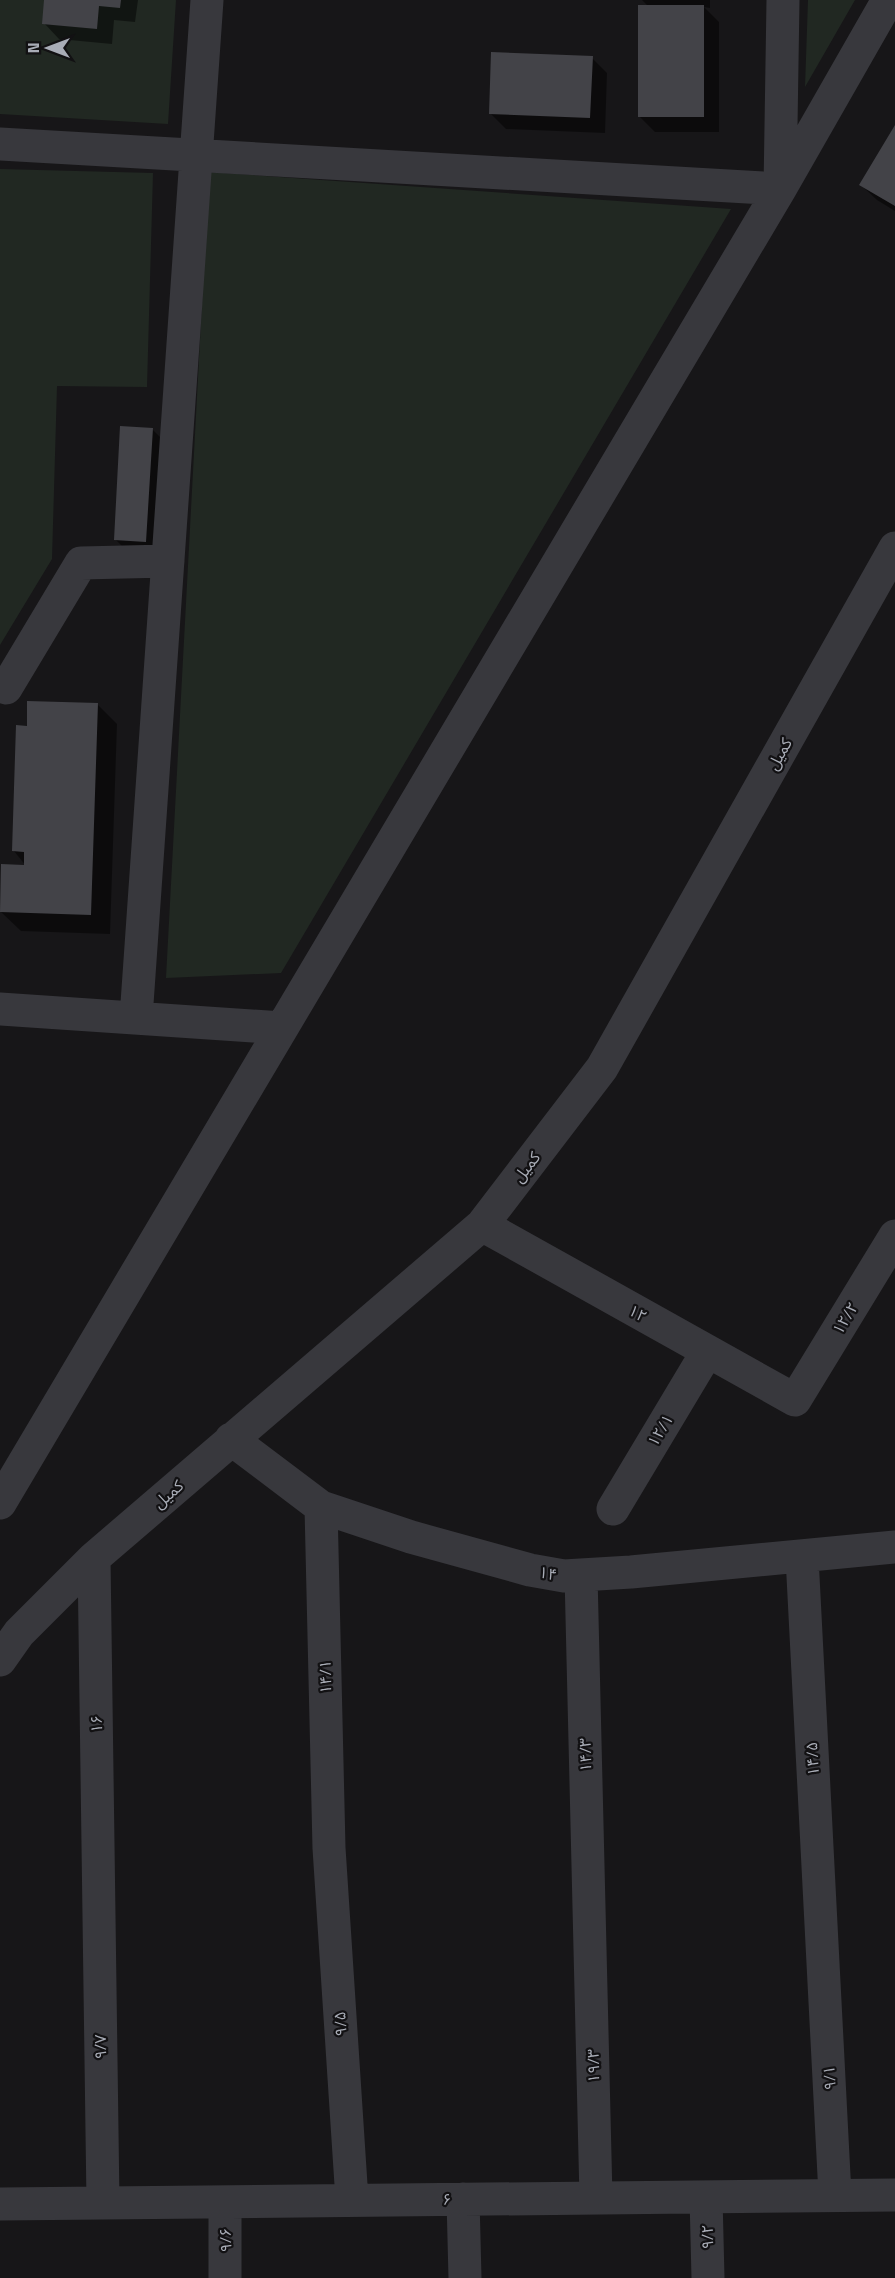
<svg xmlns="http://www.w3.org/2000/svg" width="895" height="2278" viewBox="0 0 895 2278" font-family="'Titillium Web','Noto Sans Arabic',sans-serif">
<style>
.green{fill:#212822}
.shadow{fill:#0007}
.building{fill:#434348}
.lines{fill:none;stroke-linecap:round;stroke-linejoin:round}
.minor{stroke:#38383d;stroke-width:33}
.labels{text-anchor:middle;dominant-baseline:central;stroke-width:4.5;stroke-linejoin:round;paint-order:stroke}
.street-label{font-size:16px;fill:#a9adb7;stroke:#121113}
</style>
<rect width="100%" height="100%" fill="#171618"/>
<path class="green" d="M0,0H176L168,124L0,114Z
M808,0H855L805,87Z
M0,169L153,173L147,387L57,386L52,559L0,645Z
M209,172L731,209L281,973L166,978Z"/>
<path class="shadow" d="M46,0H138L135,22L114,20L112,44L59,39L44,23Z
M642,0H710V8L704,7L719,22V132H655L640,117L649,7Z
M592,58L607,73L605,133L506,129L490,113Z
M895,128V211L877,200L861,185Z
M152,429L163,440L156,552L126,550L115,539Z
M97,704L117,724L110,934L21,931L1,912L26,866L14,851L28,727Z"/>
<path class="building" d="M44,0H121L120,8L99,6L97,29L42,24Z
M638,5H704V117H638Z
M491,52L593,56L590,118L489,114Z
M895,125V206L859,185Z
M120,426L153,428L146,542L114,540Z
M27,701L98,703L91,915L0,912L1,864L24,865V852L12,851L16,725L27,726Z"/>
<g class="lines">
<path class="minor" d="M0,144L780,189L783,0
M6,688L81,563L168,561
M0,1009L282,1028
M136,1018L207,0
M482,1225L795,1400L895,1236
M231,1439L321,1507L411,1537L530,1570L564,1576L631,1572L895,1547
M0,1503L780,189L888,0
M321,1507L329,1848L352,2200
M613,1509L707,1352
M802,1557L835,2195
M94,1558L103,2203
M581,1575L596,2198
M0,1660L19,1633L94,1558L482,1225L602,1068L895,548
M706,2197L708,2278
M463,2199L465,2278
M0,2204L895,2195
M225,2278V2202"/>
</g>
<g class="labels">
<g class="street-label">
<text transform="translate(779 754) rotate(-61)">کمیل</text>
<text transform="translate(526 1167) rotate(-53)">کمیل</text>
<text transform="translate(638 1313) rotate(29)">۱۲</text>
<text transform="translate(845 1318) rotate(-59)">۱۲/۲</text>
<text transform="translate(660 1430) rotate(-59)">۱۲/۱</text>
<text transform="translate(168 1494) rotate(-41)">کمیل</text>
<text transform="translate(548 1573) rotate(10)">۱۴</text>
<text transform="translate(325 1677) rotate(-91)">۱۴/۱</text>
<text transform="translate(96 1724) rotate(-91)">۱۶</text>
<text transform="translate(585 1755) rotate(-91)">۱۴/۳</text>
<text transform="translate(812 1759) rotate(-93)">۱۴/۵</text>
<text transform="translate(340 2024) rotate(-94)">۹/۵</text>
<text transform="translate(100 2047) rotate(-91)">۹/۷</text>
<text transform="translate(593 2066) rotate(-91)">۱۹/۳</text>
<text transform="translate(829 2078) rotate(-93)">۹/۱</text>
<text transform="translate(447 2199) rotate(-1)">۶</text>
<text transform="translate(707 2237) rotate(-91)">۹/۲</text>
<text transform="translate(225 2240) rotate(-90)">۹/۶</text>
</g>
</g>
<g transform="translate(48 48) rotate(270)" stroke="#121113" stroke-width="4.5" paint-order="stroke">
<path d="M0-4.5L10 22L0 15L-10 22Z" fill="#a9adb7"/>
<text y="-9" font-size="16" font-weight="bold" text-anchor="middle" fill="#a9adb7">N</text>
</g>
</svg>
